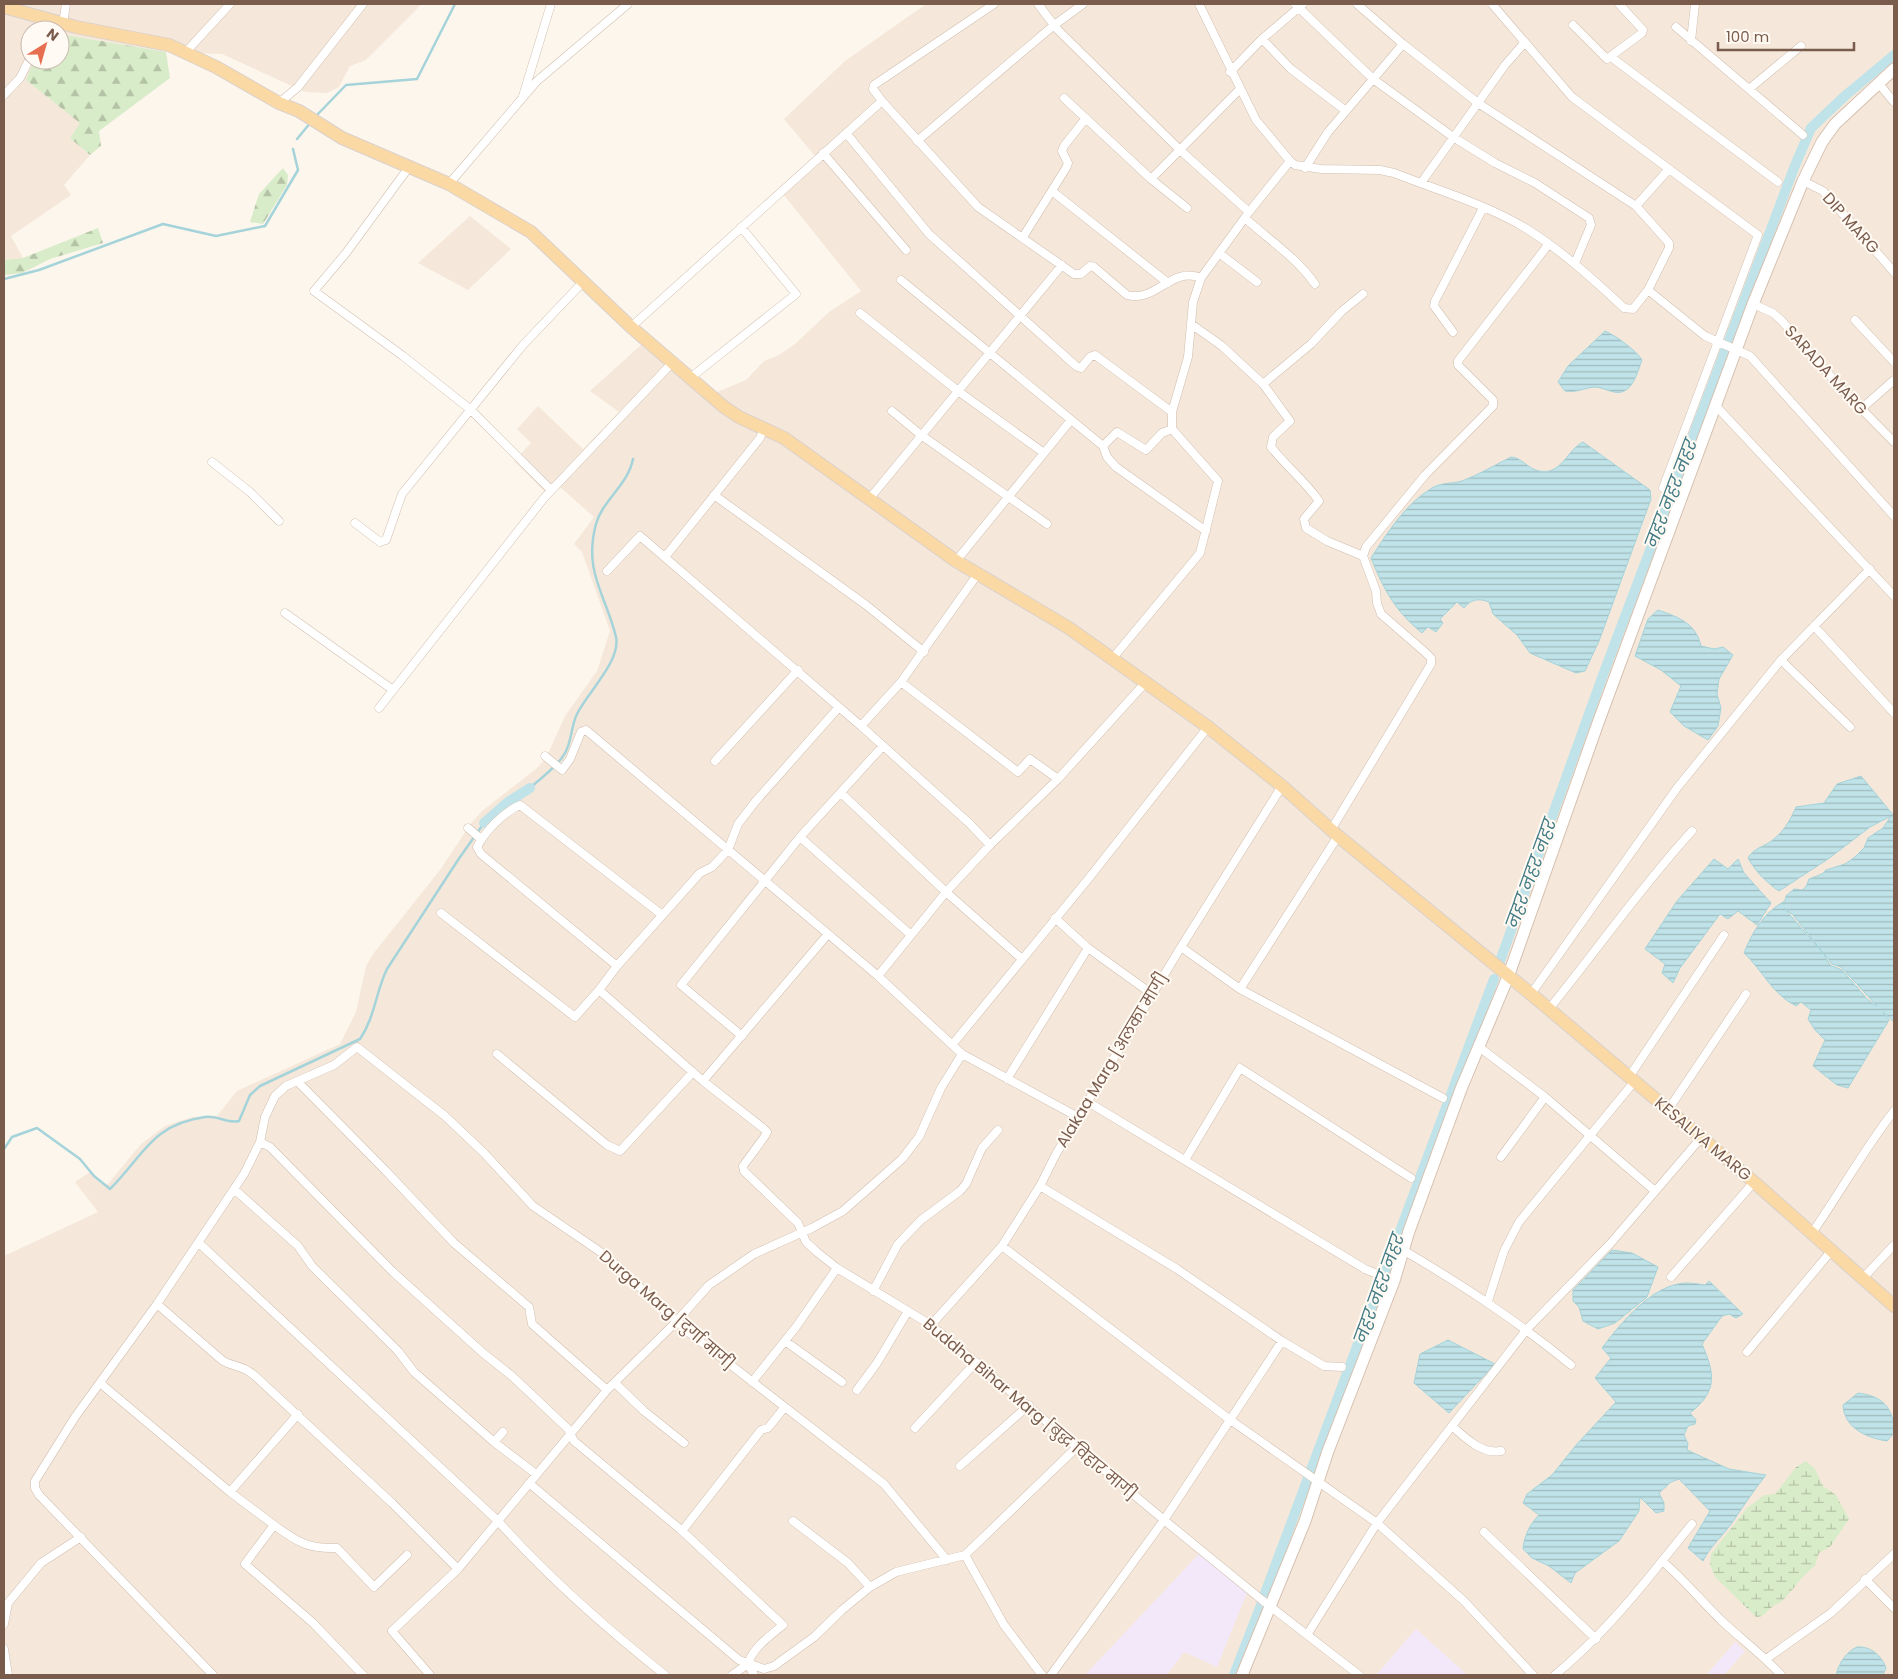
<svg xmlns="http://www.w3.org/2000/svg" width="1898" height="1679" viewBox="0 0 1898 1679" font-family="Poppins,'Noto Sans Devanagari',sans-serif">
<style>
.residential{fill:#f5e8da}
.education{fill:#f3e8fa}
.forest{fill:url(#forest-firs)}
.wetland{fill:url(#wetland-marsh)}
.water{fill:url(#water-rules);stroke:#a5d3da;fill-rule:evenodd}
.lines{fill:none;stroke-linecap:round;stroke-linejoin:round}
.stream{stroke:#a5d3da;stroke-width:2.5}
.canal{stroke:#bfe3e8;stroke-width:10}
.street-casing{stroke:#d1beb0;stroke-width:9}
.secondary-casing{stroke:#d6c0b0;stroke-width:13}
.primary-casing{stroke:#dad1cd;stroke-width:14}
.street{stroke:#fff;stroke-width:8}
.secondary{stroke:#fff;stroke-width:11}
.primary{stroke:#fbd9a5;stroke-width:12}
.labels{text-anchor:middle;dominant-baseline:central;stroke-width:4;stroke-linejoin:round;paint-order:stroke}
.street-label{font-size:16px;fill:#7a5c4d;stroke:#fffaf3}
.water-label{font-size:18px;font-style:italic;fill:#437c86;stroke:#fffaf3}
</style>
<defs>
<pattern id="forest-firs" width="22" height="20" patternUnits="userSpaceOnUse" patternTransform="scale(1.25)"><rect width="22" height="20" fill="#d8ecc9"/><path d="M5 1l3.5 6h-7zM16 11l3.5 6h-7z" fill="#b4c2a5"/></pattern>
<pattern id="wetland-marsh" width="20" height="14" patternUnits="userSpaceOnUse" patternTransform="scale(1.25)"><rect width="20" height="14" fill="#d8ecc9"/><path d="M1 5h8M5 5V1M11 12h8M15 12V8" fill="none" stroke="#b4c2a5"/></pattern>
<pattern id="water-rules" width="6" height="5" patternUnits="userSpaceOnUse" patternTransform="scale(1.25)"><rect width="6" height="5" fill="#bfe3e8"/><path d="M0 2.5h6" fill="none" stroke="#a0bbbe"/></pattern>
</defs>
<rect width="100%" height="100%" fill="#fdf6ec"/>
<path class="residential" d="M4,4H422L366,60L350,66L339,87L327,93L305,92L222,54L166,52L60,34V30H30V60H34L26,80L81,123L70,138L90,155L64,185L71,195L11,236L23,258L4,260Z
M926,4H1894V1675H4V1256L98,1212L75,1182L90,1172L101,1184H108L141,1144L165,1126L192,1117L217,1116L237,1091L340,1044L356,1012L366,966L373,954L440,870L472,822L482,811L536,769L546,758L565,716L597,671L610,631L582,552L574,544L594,517L560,487L550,497L514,461L531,443L517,429L538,406L583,449L619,412L590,391L641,345L705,397L746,380L764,361L779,355L795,344L829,312L861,291L783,194L820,162L784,119L845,61Z
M470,216L511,249L468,290L418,263Z"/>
<path class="education" d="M1199,1554L1247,1593L1217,1667L1184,1652L1167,1675H1085Z
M1416,1629L1463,1671L1467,1675H1376Z
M1735,1642L1745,1651L1724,1675H1709L1707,1674Z"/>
<path class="forest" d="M60,34L166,52L170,78L99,131L101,146L90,155L70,138L80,123L26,80L34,60H60Z
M283,168L288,175L287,185L263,224L250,222L259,194Z
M98,228L103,243L50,259L22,273L4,275V260L23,258Z"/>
<path class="wetland" d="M1806,1461L1815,1469L1823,1486L1836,1495L1849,1519L1830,1547L1819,1553L1815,1566C1801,1576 1794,1590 1782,1601C1779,1604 1775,1604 1772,1607C1766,1612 1764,1617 1756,1617L1715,1577L1710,1565L1711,1554L1747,1508L1764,1495L1775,1494L1796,1467Z"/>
<path class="water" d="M1605,331C1615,335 1637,351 1642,360C1637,373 1632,396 1614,392C1608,391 1601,387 1595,387C1583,388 1578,393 1565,391L1558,382L1568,366Z
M1583,442L1650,490L1651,499L1599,641L1585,671L1576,673L1530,653L1517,635L1493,614L1489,602C1479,598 1471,599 1464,608L1457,602L1440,619L1443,623L1436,632L1428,627L1422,633C1395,611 1384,590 1371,558C1388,532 1405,504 1432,488C1442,482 1452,484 1462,481C1478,475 1495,465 1511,457C1521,457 1528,469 1539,471C1561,476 1567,450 1583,442Z
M1658,610C1678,617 1696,623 1701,646L1714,649L1723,647L1733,655L1719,679L1717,694L1721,708L1718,726L1708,740L1684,726L1670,712L1681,686L1661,670L1635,656L1648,619Z
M1861,776L1894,816V1022L1883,1012L1889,1020L1848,1088L1837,1085L1813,1066L1825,1040L1815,1030L1808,1019L1811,1010L1801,1002L1796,1006C1771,993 1764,972 1744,953C1752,932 1765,911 1785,901L1786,896L1794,889L1802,890L1806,887L1809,879L1822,874L1826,870L1845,864L1855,857L1864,848L1868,838L1883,828L1891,816L1870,827L1828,859L1779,891C1766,882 1756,872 1748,858C1754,848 1761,848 1770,842C1783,833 1790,821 1796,807L1824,803L1837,784ZM1784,908L1793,915L1832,964L1841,967L1877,1006L1868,1000L1842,970L1830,965L1823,953Z
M1714,859L1728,869L1738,859L1744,873L1771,903L1757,925L1738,911L1728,919L1720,914L1680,968L1673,983L1662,973L1665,964L1645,949L1677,901Z
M1612,1250L1632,1253L1658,1267L1647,1297L1615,1323L1598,1329L1583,1321L1579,1307L1573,1301V1290Z
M1709,1281L1743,1314L1736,1318L1729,1314L1722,1316L1702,1344C1715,1374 1718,1391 1690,1413L1696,1420L1695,1424L1688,1426L1684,1435L1688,1444L1687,1450L1729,1469L1766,1475C1754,1490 1744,1505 1734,1520C1724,1535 1711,1545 1703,1561L1688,1548L1710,1511L1679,1479L1671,1482L1659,1493L1664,1503V1511L1656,1513L1640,1497L1639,1511L1619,1541L1575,1573L1571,1583L1549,1566L1532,1558L1523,1549C1524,1536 1530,1524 1539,1515L1523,1503L1527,1494L1552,1475L1577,1444L1616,1402L1595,1378L1611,1358L1602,1348C1620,1324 1652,1284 1686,1283C1692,1283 1699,1284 1705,1285Z
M1448,1340L1495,1364L1449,1413L1414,1383L1420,1354Z
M1858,1393C1883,1396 1894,1408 1894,1433L1887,1441C1867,1438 1844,1428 1843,1405Z
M1857,1647C1871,1646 1882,1656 1886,1668L1883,1675H1836C1839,1663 1846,1652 1857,1647Z"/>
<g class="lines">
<path class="stream" d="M316,116L346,85L417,79L455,4
M297,139L311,122
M4,279L39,270L163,224L216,236L265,226L298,170L293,149
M530,788C542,777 557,767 565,753C572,741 571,726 577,714C587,693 621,661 616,637C606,595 583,572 596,524C602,501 628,485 633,459
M4,1149L12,1137L37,1128L80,1159L94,1176L110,1189C145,1154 151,1125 205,1117C217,1115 228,1124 239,1121L250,1095L260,1086L360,1039C375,1017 376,991 387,969L458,860L484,823"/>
<path class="canal" d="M484,823L508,802L530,788
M1499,964L1603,675L1794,168L1811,128L1846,95L1894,55
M1264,1596L1494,979
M1234,1675L1261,1605"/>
<g class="street-casing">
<path id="street" d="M1038,4L1057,29L1180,150L1249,212
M1199,4L1256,120L1290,161L1295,165L1321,169L1380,170L1394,173C1437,190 1486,204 1527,229C1562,251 1593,279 1624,308L1633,309L1648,290L1705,336L1750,356L1894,516
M1295,4L1373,79L1453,137L1495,163L1535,183L1589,218L1591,225L1575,263
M1357,4L1403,44L1478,103L1636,206L1669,243V248L1648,290
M1492,4L1572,97L1758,235L1663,488
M63,24L66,4
M1573,25L1607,59L1642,33L1643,30L1619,4
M1676,27L1803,135
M44,30L49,20
M1262,39L1291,69L1346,111
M1691,41L1695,4
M185,53L230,4
M1611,57L1778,182
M1230,72L1262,39L1303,4
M1879,84L1894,102
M1749,89L1801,46
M4,95L20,78L30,58
M523,96L551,4
M1064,98L1151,179L1187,208
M882,101L978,207L1074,274H1081L1090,266L1094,267L1127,295C1156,303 1171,266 1201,278
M279,103L298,87L363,4
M846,133L929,234L1076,366L1081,368L1090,357L1095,355L1172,412
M917,141L1053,26L1083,4
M823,153L906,250
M409,167L346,253L314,291L403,356L471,410L551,490
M1305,168L1328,132L1403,44
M1151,179L1240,89
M1803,181L1823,191L1894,272
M1421,183L1505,65L1525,42
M449,184L537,81L628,4
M1052,191L1168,283
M1636,206L1669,169
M1245,218C1269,240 1296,257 1315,284
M1023,237L1066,168L1068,163L1062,151L1064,146L1086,118
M1219,253L1257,282
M901,280L1103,446L1107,457L1116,467L1206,531
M1753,304L1773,313L1782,321L1840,387L1894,442
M860,313L958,391L1044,453
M1855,320L1894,362
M1191,324L1222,346L1263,384L1311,344L1342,311L1363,294
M631,327L882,101L873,89L874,85L994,4
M1453,332L1434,306L1435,301L1483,208
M690,378L796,294L741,227
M1263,384L1290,421L1273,437L1271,447C1286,466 1305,481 1319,501L1304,519L1306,528L1327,541L1363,556
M1716,406L1894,596
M1861,409L1894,380
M892,411L921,435L1047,524
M1103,446L1117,432L1146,450L1162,433L1172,429
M212,462L250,492L279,521
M714,495L866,605L924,652
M870,498L1062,265
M355,523L380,542L386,540L402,494L523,345L584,281
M665,557L760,438L764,428
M956,561L1071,420
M607,571L640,536L861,726
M977,575L901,682L861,726L969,823L990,845
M285,613L393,690
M1814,626L1894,713
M1112,659L1200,553L1218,481L1172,429V412L1188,357L1193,302L1201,278L1249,212L1290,161
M1781,660L1850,727
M901,682L1018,772L1030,759L1058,779
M379,708L544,498L672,363
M545,756L562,770L570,759L581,732L586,730L878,976L962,1054L1078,1117
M715,761L798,670
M841,793L946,892L1022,959
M468,828L481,839
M1331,830L1431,664V658L1426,653L1381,614L1377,603L1376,591L1363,556L1366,547L1425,475L1493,406V400L1458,365V361L1548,245
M800,837L911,935
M441,913L575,1017L599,990L703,1081L763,1128L767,1132L765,1136L743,1166L744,1171L798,1223L806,1242L817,1252L837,1268L931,1325L1164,1520L1262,1600L1359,1675
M1055,918L1088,948L1152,994
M1181,947L1240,989L1443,1098
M617,966L700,873L712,867L728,850L738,824L755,802L839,707
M878,976L946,892L990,845L1058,779L1145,683
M1240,989L1338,836
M599,990L617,966L481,854L477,847C485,831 504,812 520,805L661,914
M1531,994L1677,788L1781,660L1870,569
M1549,1009C1597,950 1640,888 1692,831
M742,1036L681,985L800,837L882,747
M952,1045L1089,878L1208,727
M1479,1047L1545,1097L1655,1191
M497,1054L607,1145L620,1151L693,1072
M1629,1077L1724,935
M1007,1079L1088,948
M297,1081L385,1170L454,1243L529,1307L532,1324L607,1390
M703,1081L828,934
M1088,1102L1365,1269L1394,1281
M1668,1110L1746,994
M260,1142L270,1147L393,1272L483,1353L512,1376L568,1429L574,1441L680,1529L783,1625C770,1636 753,1647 748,1664
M1501,1157L1545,1097
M1185,1160L1240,1068L1411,1178
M1040,1186L1177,1269L1282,1341L1324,1366L1342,1367
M234,1189L298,1246L312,1266L398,1351L414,1372L494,1442L536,1474
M1812,1233C1840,1193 1864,1149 1894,1111
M199,1243L498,1521L458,1569L392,1631L430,1675
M1002,1246L1229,1419L1377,1523L1464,1601L1533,1675
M1403,1250C1464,1286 1516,1320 1571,1365
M1671,1277L1754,1182
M1863,1278L1894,1245
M873,1291L898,1244L921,1220L960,1191L966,1184L982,1148L998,1130
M1488,1301L1504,1251L1519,1222L1634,1082
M157,1304L223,1361C236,1368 240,1364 254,1375L392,1503L458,1569
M931,1325L1002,1246L1040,1186L1056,1154L1181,947L1282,786
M785,1341L842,1382
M1747,1352L1832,1250
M752,1382L796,1327L837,1268
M100,1383L230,1492L274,1525L245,1564L313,1623L363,1675
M615,1383L644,1411L684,1443
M857,1390L877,1363L908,1311
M1452,1426C1465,1438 1483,1455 1501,1451
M915,1428L976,1362
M494,1442L503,1432
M960,1466L1029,1405
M529,1483L739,1660L764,1669L774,1666L814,1637L842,1610L870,1587L896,1572L965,1555L1078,1446
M230,1492L298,1414
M793,1521L848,1563L870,1587
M274,1525C297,1542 308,1549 337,1548L374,1587L407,1555
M682,1531L761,1430L768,1428L784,1408
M1484,1532L1596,1639
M965,1555L1004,1625L1042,1675
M1662,1561L1692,1524
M1865,1579L1894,1608
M4,1624L8,1603L41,1563L81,1537
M1307,1635L1377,1523L1527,1329L1610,1244L1700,1139
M4,1649L8,1675
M1766,1659L1831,1613L1894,1554
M748,1664L754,1675
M213,1675L39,1495L35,1488V1481L75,1417L157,1304L244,1174L260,1142L265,1117L275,1096L286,1086L334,1065L357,1047L445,1116L484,1153L533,1206L605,1255L687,1331L884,1484L947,1560
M665,1675C607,1629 547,1576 498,1521L607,1390L676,1322L709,1285L754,1254L812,1228L843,1211L902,1159L919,1137L941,1088L962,1054
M732,1675L748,1664
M1051,1675L1164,1520L1282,1341
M1555,1675C1596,1641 1629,1603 1662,1561C1684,1579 1701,1601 1722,1621C1741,1639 1763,1655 1781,1675"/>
</g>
<g class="secondary-casing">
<path id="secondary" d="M1242,1675L1305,1521L1328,1451L1394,1281L1409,1231L1461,1089L1508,977L1598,723L1753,304L1803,181L1822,142L1835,124L1894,69"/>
</g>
<g class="primary-casing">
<path id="primary" d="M4,7L76,27L169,45L216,67L279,103L299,111L342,138L449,184L531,232L631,327L724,407L739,417L784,438L956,561L1069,628L1208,727L1282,786L1338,836L1531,994L1754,1182L1894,1306"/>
</g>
<use href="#street" class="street"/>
<use href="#secondary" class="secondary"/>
<use href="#primary" class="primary"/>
</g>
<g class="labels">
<g class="street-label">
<text transform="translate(1851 223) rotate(48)">DIP MARG</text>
<text transform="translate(1826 370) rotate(48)">SARADA MARG</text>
<text transform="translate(1112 1060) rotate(-59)">Alakaa Marg [अलका मार्ग]</text>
<text transform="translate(1703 1139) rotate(40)">KESALIYA MARG</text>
<text transform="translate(667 1310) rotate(41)">Durga Marg [दुर्गा मार्ग]</text>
<text transform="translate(1030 1409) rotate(40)">Buddha Bihar Marg [बुद्ध विहार मार्ग]</text>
</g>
<g class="water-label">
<text transform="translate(1671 493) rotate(-69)">नहर नहर नहर</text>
<text transform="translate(1531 873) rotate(-70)">नहर नहर नहर</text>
<text transform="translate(1379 1288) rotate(-70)">नहर नहर नहर</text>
</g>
</g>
<rect width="1898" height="1679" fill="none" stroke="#7a5c4d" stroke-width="10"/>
<g transform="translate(45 45) rotate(37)"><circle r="24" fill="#fffaf3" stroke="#cabbb1"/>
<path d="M0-4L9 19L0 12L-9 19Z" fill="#e76f51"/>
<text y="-8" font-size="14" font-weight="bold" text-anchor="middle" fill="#7a5c4d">N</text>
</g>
<path d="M1718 42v8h136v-8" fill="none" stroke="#7a5c4d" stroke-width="2.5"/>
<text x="1726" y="42" font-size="15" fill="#7a5c4d" stroke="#fffaf3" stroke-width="4" paint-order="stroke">100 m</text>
</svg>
